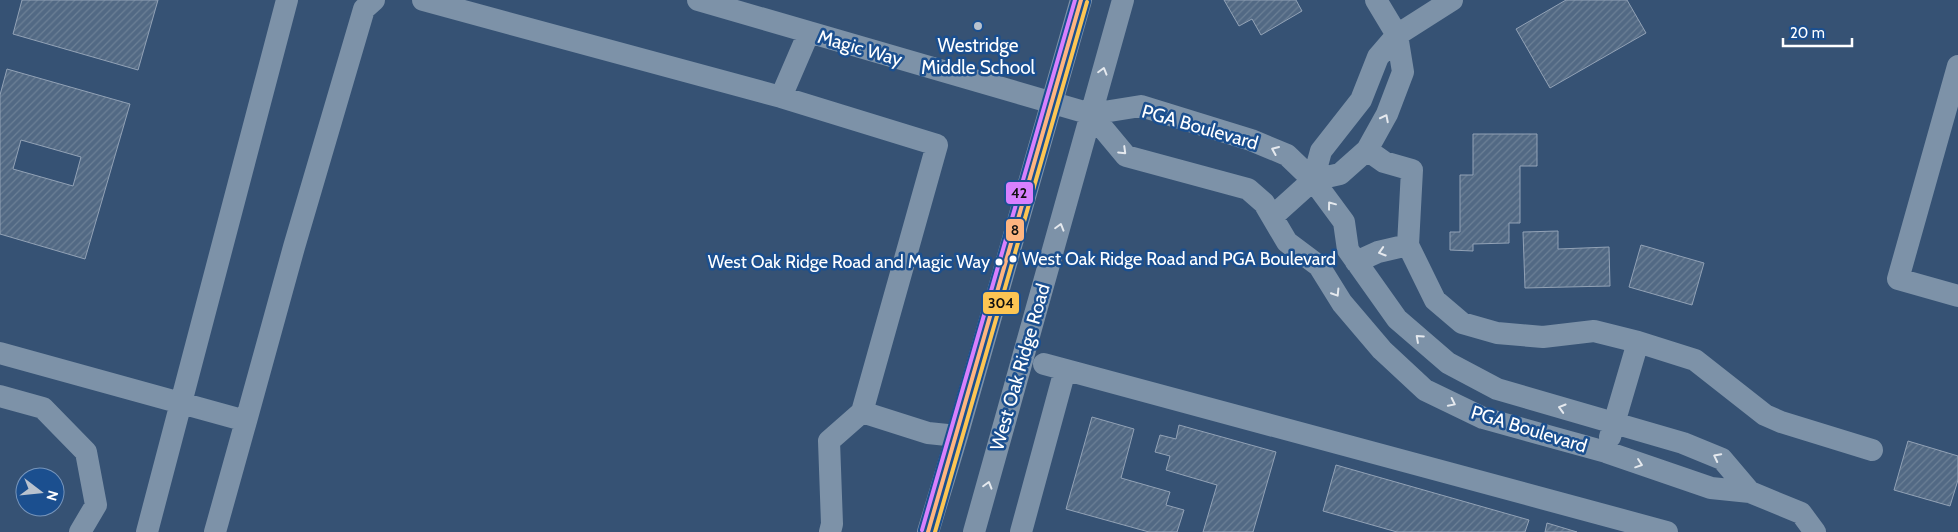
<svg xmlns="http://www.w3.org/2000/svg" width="1958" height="532" viewBox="0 0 1958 532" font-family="Cabin,sans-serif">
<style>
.building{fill:url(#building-hatch);stroke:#92a2b6;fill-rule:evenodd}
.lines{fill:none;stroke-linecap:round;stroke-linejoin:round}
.minor{stroke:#7d92a8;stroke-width:22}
.bus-1-casing{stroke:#1b4f8f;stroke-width:8}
.bus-2-casing{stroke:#1b4f8f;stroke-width:8}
.bus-3-casing{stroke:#1b4f8f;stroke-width:8}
.bus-1{stroke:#ffb580;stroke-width:4}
.bus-2{stroke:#fcc553;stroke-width:4}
.bus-3{stroke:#d880ff;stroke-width:4}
.oneway{stroke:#e5e9ee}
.poi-dot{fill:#b9c2ce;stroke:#1b4f8f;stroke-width:2}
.bus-dot{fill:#fff;stroke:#1b4f8f;stroke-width:2}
.labels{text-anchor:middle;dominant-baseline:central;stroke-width:5;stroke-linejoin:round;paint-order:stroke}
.bus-label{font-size:18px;fill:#fff;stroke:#1b4f8f;text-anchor:start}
.poi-label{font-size:19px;fill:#fff;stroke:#1b4f8f}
.street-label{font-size:19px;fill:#fff;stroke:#1b4f8f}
.line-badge{stroke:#1b4f8f;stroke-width:2}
.pale-badge-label{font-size:14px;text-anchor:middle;font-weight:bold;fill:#111}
</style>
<defs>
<pattern id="building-hatch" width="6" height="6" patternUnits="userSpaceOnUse" patternTransform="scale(1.25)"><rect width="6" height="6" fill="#526984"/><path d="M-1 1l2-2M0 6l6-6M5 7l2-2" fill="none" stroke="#6c8096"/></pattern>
</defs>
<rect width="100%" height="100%" fill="#365274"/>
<path class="building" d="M22,0H158L138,70L13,34Z
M1224,0H1296L1302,11L1261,35L1252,19L1239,26Z
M1566,0H1627L1646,33L1550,88L1516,29Z
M7,69L130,104L85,259L0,234V95ZM21,140L81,157L73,186L13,169Z
M1473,134H1537V166H1520V223H1509V243L1473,244V251L1450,250V232H1460V175H1473Z
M1558,231V249L1609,247L1610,286L1525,288L1523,232Z
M1641,245L1704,263L1692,305L1629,287Z
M1092,417L1134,429L1121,478L1170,492L1166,505L1184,510L1177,532H1149L1066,509Z
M1179,425L1276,452L1253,532H1203L1217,485L1166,470L1170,456L1155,452L1160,435L1176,439Z
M1908,441L1958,456V480L1950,506L1894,490Z
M1336,465L1529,520L1525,532H1397L1323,511Z
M1547,523L1577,532H1545Z"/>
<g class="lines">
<path class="minor" d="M423,0L781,97L809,32
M698,0L1091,114L1141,106L1251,140L1287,155L1313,180L1344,222L1348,250L1397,319L1448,363L1497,389L1683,443L1722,459L1750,492
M1376,0L1397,35L1452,0
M1958,66L1898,279L1958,296
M781,97L937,145L862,412L928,433L957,436
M1091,114L1126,156L1248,189L1264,203L1287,242L1319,266L1342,303L1382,350L1425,390L1483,418L1606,452L1711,488L1750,492L1801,513L1815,532
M1367,150L1384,162L1412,170L1408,245L1435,300L1462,323L1497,333L1543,337L1594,331L1638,342L1695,360L1765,415L1781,422L1872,450
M1313,180L1321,151L1361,100L1378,57L1397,35
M1273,216L1313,180L1340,174L1367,150L1387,114L1403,72L1397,35
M1356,262L1378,252L1408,245
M0,353L246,421L215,532
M1044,364L1667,532
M0,396L43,408L86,452L96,505L80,532
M246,421L294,247L364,9L374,0
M1610,437L1638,342
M147,532L287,0
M830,532L832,524L829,441L862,412
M928,532L957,436L1081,0
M974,532L1123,0
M1021,532L1065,370"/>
<g class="bus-1-casing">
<path id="bus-1" d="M928,532L1081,0"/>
</g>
<g class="bus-2-casing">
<path id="bus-2" d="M935,532L1087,2"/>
</g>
<g class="bus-3-casing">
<path id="bus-3" d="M922,530L1075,0"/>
</g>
<use href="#bus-1" class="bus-1"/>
<use href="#bus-2" class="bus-2"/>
<use href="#bus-3" class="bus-3"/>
</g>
<defs><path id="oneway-chevron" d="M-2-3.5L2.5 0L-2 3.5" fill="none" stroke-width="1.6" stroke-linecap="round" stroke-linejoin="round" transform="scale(1.25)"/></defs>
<g class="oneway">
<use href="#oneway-chevron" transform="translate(1103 71) rotate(-74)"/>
<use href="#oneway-chevron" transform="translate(1385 118) rotate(-63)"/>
<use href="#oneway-chevron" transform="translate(1275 150) rotate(-157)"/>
<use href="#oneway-chevron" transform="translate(1123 151) rotate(44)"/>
<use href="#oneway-chevron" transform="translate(1331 205) rotate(-127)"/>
<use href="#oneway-chevron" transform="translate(1060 227) rotate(-74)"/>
<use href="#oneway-chevron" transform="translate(1382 252) rotate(163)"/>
<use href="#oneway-chevron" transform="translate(1336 293) rotate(58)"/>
<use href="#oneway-chevron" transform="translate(1419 338) rotate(-138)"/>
<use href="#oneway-chevron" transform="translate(1452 403) rotate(26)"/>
<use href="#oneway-chevron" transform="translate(1562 408) rotate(-164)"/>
<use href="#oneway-chevron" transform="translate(1717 457) rotate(-153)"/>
<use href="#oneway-chevron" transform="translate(1639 464) rotate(19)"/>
<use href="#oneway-chevron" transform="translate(988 485) rotate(-74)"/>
</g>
<circle class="poi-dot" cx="978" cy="26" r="5"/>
<g class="bus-dot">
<circle cx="1013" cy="259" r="4.5"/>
<circle cx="999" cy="262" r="4.5"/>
</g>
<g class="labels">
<g class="bus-label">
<text x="1022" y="259">West Oak Ridge Road and PGA Boulevard</text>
<text x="990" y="262" text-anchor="end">West Oak Ridge Road and Magic Way</text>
</g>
<g class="poi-label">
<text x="978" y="45">Westridge<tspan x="978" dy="22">Middle School</tspan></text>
</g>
<g class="street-label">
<text transform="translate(860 48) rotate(16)">Magic Way</text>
<text transform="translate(1200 127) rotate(16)">PGA Boulevard</text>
<text transform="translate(1020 367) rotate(-74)">West Oak Ridge Road</text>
<text transform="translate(1529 429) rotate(17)">PGA Boulevard</text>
</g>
</g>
<g class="line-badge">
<rect x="1005" y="181" width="29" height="24" rx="5" fill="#d880ff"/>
<rect x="1005" y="218" width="20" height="24" rx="5" fill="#ffb580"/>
<rect x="982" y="291" width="38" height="24" rx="5" fill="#fcc553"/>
</g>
<g class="pale-badge-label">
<text x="1019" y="198">42</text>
<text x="1015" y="235">8</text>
<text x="1001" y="308">304</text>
</g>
<g transform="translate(40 492) rotate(106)"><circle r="24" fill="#1b4f8f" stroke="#7695bc"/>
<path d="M0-4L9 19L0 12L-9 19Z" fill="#b9c2ce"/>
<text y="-8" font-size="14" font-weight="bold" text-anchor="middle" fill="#ffffff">N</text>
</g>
<path d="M1783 38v8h69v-8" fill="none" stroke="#ffffff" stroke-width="2.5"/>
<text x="1790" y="38" font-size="15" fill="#ffffff" stroke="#1b4f8f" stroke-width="4" paint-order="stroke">20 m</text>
</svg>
